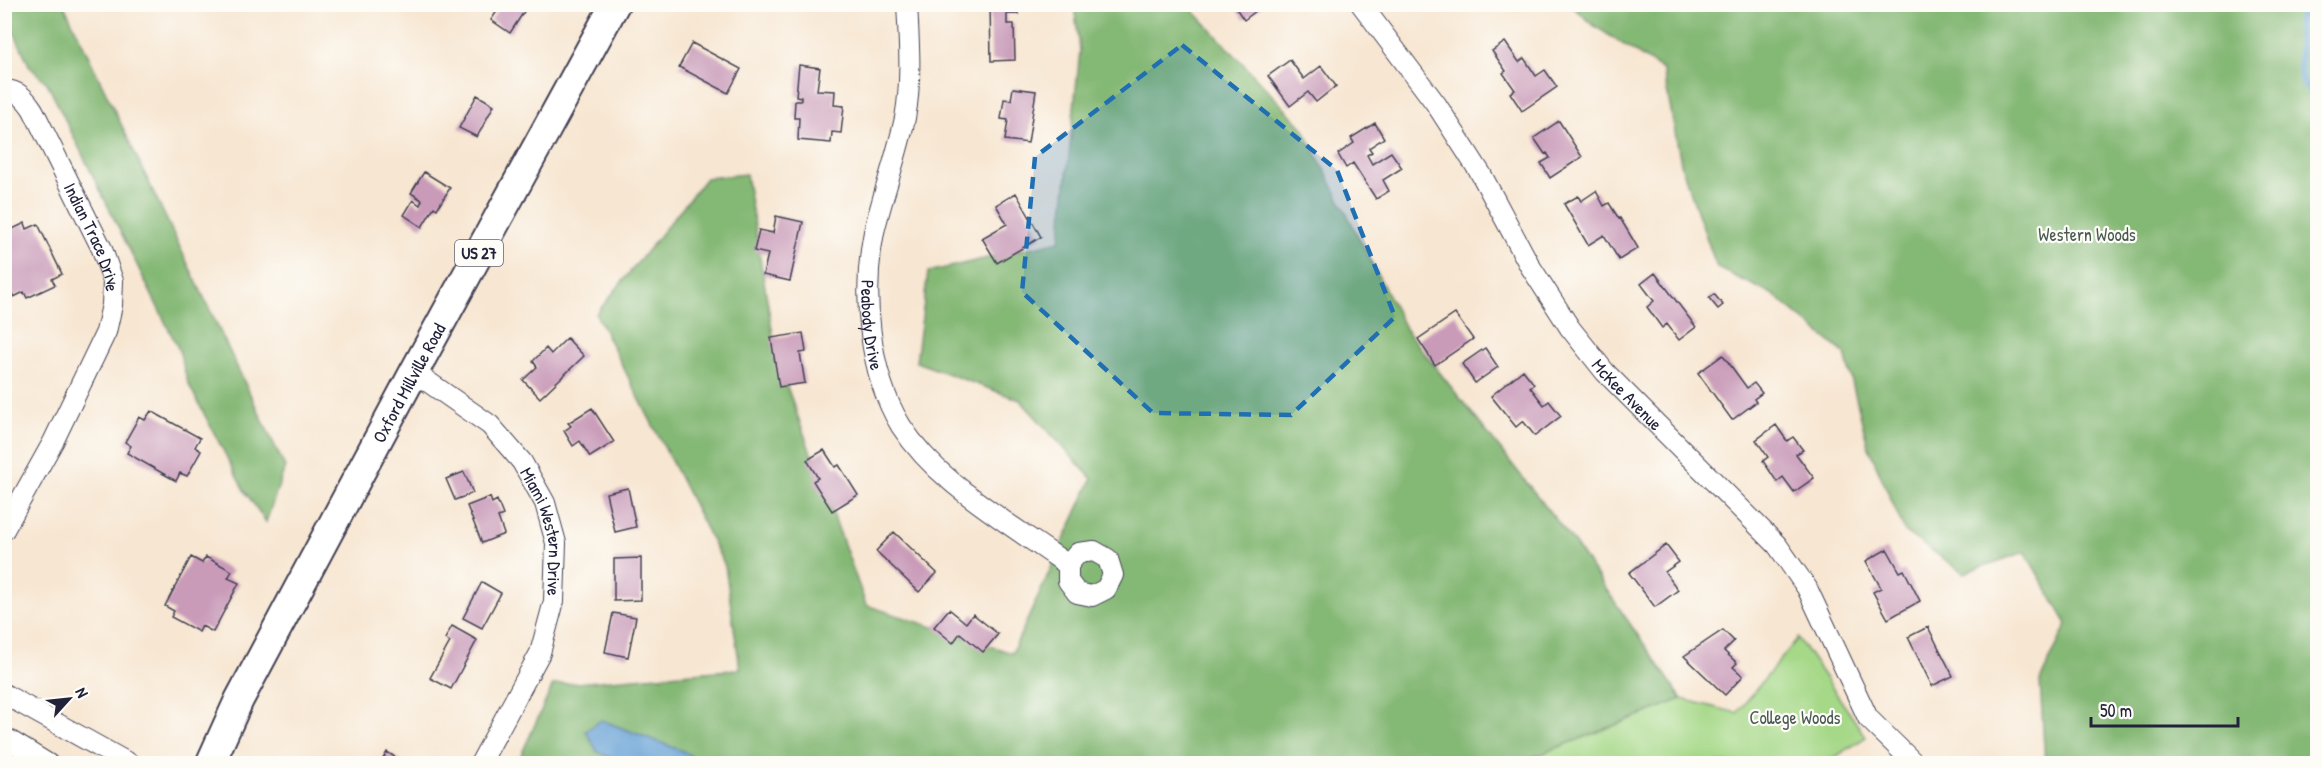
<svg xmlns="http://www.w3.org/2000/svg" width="2322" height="768" viewBox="0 0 2322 768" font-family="'Patrick Hand',sans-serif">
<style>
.green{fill:#a5d887;stroke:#647d61;stroke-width:1.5}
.forest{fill:#84b874;stroke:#536d58;stroke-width:1.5}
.water{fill:#65a0d5;stroke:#446188;stroke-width:1.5}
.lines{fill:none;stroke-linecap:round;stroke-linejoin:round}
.stream{stroke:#65a0d5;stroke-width:6}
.building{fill:#c99bb9}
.minor-casing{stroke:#423f52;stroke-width:22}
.highway-casing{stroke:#423f52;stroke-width:32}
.minor{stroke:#fff;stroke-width:20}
.highway{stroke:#fff;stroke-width:28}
.marked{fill:#1f6fb2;fill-opacity:0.2;stroke:#1f6fb2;stroke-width:4.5;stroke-dasharray:12 8;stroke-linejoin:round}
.labels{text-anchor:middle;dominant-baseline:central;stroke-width:4.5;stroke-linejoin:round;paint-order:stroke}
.shield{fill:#fdfcf7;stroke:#646373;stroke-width:1.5}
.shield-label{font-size:16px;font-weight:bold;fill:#22223b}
.park-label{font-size:18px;fill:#495952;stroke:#fdfcf7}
.street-label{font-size:18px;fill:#22223b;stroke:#fdfcf7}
</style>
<rect width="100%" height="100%" fill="#fdfcf7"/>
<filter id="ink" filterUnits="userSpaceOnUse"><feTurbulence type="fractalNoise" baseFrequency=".0167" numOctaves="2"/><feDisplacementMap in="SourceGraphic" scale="12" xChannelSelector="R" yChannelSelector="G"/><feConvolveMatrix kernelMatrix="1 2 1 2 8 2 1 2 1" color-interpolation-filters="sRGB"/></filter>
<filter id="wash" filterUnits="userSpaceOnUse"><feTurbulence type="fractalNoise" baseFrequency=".008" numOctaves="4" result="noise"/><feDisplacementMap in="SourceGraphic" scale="24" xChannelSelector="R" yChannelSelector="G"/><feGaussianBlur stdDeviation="1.35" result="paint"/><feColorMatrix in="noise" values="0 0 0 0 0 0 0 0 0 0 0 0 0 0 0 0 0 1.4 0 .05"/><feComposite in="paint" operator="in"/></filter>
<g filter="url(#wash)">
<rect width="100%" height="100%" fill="#f7e6d1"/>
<path class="green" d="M1798,638L1866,737L1826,763H1518L1682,699L1737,713Z"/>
<path class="forest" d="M4,5H64L285,467L266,522L244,490L188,383L179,350L47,83L30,67L5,12Z
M1074,5H1188L1303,128L1406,330L1572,540L1682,699L1518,763L517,764L553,685L740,669L725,566L596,314L706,178L746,174L777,359L866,605L1012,653L1092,479L1020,400L916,362L928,272L1060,241L1080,51Z
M1571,5H2317V763H2045L2040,681L2067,624L2025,552L1964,573L1905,532L1868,446L1845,354L1772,294L1717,268L1682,168L1663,70L1593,25Z"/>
<path class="water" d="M601,720L685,752L701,763H620L597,751L586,731Z"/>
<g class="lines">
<path class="stream" d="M2309,4L2299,19L2301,81L2318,101"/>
</g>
<g id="blocks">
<path class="building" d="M502,4H529L510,33L491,20Z
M990,4H1017L1018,14H1007V24H1014L1015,60L991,61Z
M1233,4H1265L1244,20Z
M1505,42L1519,62L1524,58L1536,76L1545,70L1557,87L1522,111L1510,93L1515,90L1503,73L1506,71L1492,51Z
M692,43L741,69L728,93L679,67Z
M1290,60L1304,79L1321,66L1336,86L1316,102L1308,92L1290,106L1268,76Z
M799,65L820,68L817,90L835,91L834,105L844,106L841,133L832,132L831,143L798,140L799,118H794L795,101H801V97L796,96Z
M1013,88L1036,91L1028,143L1005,140L1008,120L1001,119L1004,99L1011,100Z
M477,95L494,105L477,137L459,128Z
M1559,121L1582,157L1550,178L1541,163L1550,158L1547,153L1545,154L1534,138Z
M1375,123L1384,138L1369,148L1372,152L1367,155L1372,164L1391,152L1402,168L1383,180L1389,191L1376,199L1353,163L1346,168L1338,154L1354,143L1351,138Z
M424,172L450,188L437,209L434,207L422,227L404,215L413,200L420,205L422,200L411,193Z
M1596,191L1604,206L1609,203L1619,219L1620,218L1638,248L1619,260L1604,235L1588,245L1564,204L1578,196L1581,201Z
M1016,193L1041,237L997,263L982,238L1007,224L996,205Z
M776,216L803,222L790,281L763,275L768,254L754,251L759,230L773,233Z
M25,223L27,229L38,224L62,274L52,279L55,285L27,298L24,292L14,297L4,279V233Z
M1655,273L1696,327L1679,340L1667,324L1662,328L1647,307L1654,301L1641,284Z
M1714,294L1723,305L1718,309L1709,298Z
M1455,314L1473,339L1435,365L1418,339Z
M803,333L806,352L800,353L805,383L779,387L771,338Z
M567,338L584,356L540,398L523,380L537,367L533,361L546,348L551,354Z
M1485,348L1498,367L1475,383L1462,364Z
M1723,355L1747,388L1754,383L1762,393L1754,399L1756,402L1732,420L1698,373Z
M1523,370L1534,384L1530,387L1544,405L1549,401L1561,416L1535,436L1523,421L1516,427L1491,396Z
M592,408L614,442L590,457L580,441L573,446L564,431L571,426L568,423Z
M151,411L200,438L195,447L201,451L187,476L180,473L176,481L127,453L131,446L125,442L139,417L145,420Z
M1776,425L1787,441L1793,437L1803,450L1796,454L1814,478L1794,492L1783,477L1777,482L1763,461L1768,457L1756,440Z
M824,450L835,467L839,465L858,495L832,511L813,481L818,478L807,460Z
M464,472L473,493L455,500L446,479Z
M628,488L636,527L615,532L606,493Z
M490,497L492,503L497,500L503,515L498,517L504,534L482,543L467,506Z
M894,532L937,573L919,592L876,551Z
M1666,545L1679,562L1665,572L1678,590L1655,607L1629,573Z
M1887,549L1900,572L1904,570L1920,601L1888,619L1873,592L1881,588L1866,561Z
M191,557L202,563L206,557L232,571L228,578L239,583L213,632L202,626L199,632L171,617L174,611L165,606Z
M641,558V600L614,601V559Z
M482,582L501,593L482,628L463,618Z
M949,609L966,623L973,614L998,634L983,652L960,633L953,643L934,627Z
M613,613L636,617L628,657L605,652Z
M452,626L477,640L451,689L430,678L450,642L445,639Z
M1928,627L1953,676L1932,686L1908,637Z
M1723,630L1734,641L1724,651L1737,663L1733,667L1743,676L1725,695L1684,656Z
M387,752L406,764H380Z"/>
</g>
</g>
<g filter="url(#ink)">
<use href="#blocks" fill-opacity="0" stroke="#423f52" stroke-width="1.5"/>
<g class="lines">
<g class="minor-casing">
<g id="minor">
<path id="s1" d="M907,4C909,43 912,80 905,118C897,156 883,194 874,232C862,292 868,372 901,426C914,446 935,468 953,483C989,513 1030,538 1068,565V581L1077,593L1092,596L1106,589L1113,575L1108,559L1094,551L1078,553L1068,565"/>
<path id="s2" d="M1361,4L1436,104L1481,174L1530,266L1570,328L1605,372L1777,545L1807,588L1868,718L1915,764"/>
<path id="s3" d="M4,90C18,90 26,99 33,110L102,249L113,281L112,305L106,332L53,442L4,530"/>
<path id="s4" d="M414,372L490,425L522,462L545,503L556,543L554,601L540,653L480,764"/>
<path d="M4,694L130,764"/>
<path d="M4,737L48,764"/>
</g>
</g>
<g class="highway-casing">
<g id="highway">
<path id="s5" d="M210,764L239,700L414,372L615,4"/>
</g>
</g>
<use href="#minor" class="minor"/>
<use href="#highway" class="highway"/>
</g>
</g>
<path class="marked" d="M1182,45L1337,170L1395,317L1291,415L1153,413L1022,292L1035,157Z"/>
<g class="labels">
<rect class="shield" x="455" y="240" width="48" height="26" rx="4.5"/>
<g class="shield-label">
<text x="479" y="253">US 27</text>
</g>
<g class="park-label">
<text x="2087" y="234">Western Woods</text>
<text x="1795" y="717">College Woods</text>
</g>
<g class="street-label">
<text stroke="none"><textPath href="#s3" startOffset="178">Indian Trace Drive</textPath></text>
<text stroke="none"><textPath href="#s1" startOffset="326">Peabody Drive</textPath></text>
<text stroke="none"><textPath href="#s5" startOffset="430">Oxford Millville Road</textPath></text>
<text stroke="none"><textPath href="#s2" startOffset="474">McKee Avenue</textPath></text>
<text stroke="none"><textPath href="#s4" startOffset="216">Miami Western Drive</textPath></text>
</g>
</g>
<rect width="2322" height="768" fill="none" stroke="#fdfcf7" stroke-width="24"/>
<g transform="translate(69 699) rotate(63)" stroke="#fdfcf7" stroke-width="4.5" paint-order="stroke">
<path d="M0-4.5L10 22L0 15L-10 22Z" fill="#22223b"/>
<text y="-9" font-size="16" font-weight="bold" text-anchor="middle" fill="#22223b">N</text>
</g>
<path d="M2091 717v9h147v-9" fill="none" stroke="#22223b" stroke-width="3"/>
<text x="2100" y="717" font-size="18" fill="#22223b" stroke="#fdfcf7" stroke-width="4.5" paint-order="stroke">50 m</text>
</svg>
